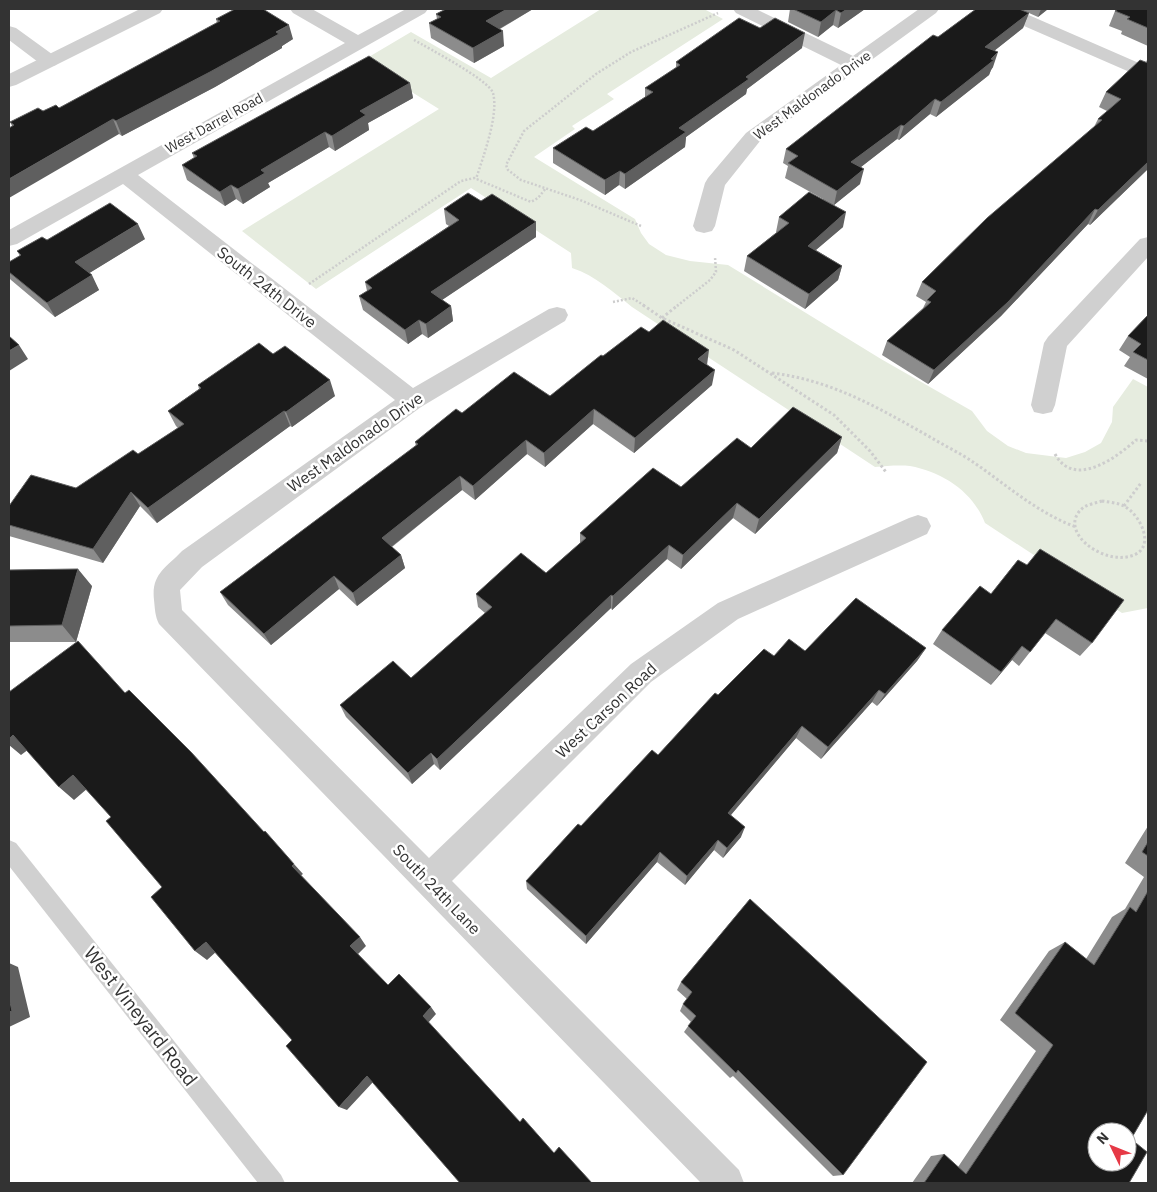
<svg xmlns="http://www.w3.org/2000/svg" width="1157" height="1192" viewBox="0 0 1157 1192" font-family="'IBM Plex Sans',sans-serif">
<style>
.green{fill:#e6ecdf}
.lines{fill:none;stroke-linecap:round;stroke-linejoin:round}
.path-far1{stroke:#cdcdcd;stroke-width:2.5;stroke-dasharray:2 2;stroke-linecap:butt}
.path{stroke:#cdcdcd;stroke-width:3;stroke-dasharray:2.5 2.5;stroke-linecap:butt}
.service{fill:#d0d0d0;fill-rule:evenodd}
.minor{fill:#d0d0d0;fill-rule:evenodd}
.tertiary{fill:#d0d0d0;fill-rule:evenodd}
.wall{fill:#8c8c8c}
.shaded-wall{fill:#5f5f5f}
.building{fill:#1a1a1a;stroke:#5f5f5f;fill-rule:evenodd}
.labels{text-anchor:middle;dominant-baseline:central;stroke-width:5;stroke-linejoin:round;paint-order:stroke}
.far-street-label{font-size:14px;fill:#333;stroke:#fff}
.street-label{font-size:16px;fill:#333;stroke:#fff}
.near-street-label{font-size:19px;fill:#333;stroke:#fff}
</style>
<rect width="100%" height="100%" fill="#fff"/>
<path class="green" d="M601,9H704L723,19L607,94L614,99L572,126L575,129L534,157L635,219L641,233L649,244L666,255L690,261L728,265L881,359L972,411L987,431L1008,446L1026,453L1066,458L1085,452L1101,443L1112,422L1113,407L1133,379L1148,387V608L1122,613L985,523C973,492 943,472 910,466C899,465 886,466 875,467L632,307C613,292 596,276 572,268L571,253L471,188L316,289L242,231L439,109L362,61L411,32L491,78Z"/>
<g class="lines">
<path class="path-far1" d="M414,40C428,48 489,80 493,93C499,115 483,157 476,179
M641,226L580,200L521,180L508,170L506,165L524,131L596,74L631,52L718,13
M309,284L461,181L474,178L531,202L538,198L546,188
M613,302L632,298L645,306
M677,306L710,280L716,272L715,257"/>
<path class="path" d="M643,305L662,318L734,350L834,415L870,451L886,472
M662,318L678,305
M772,373C831,380 879,408 930,437C945,446 962,454 976,464C1009,487 1038,513 1076,527
M1055,454C1074,489 1116,458 1136,440L1148,441
M1102,501C1109,502 1118,503 1124,506C1141,515 1157,549 1131,556C1101,565 1055,529 1084,507C1089,504 1096,503 1102,501Z
M1124,506L1141,483"/>
<path class="service" d="M9,840L16,843L281,1175L285,1183H258L9,866Z"/>
<path class="minor" d="M290,9H312L358,35L406,9H428L425,13L138,175L413,388L549,309L557,307L565,309L568,315L565,321L421,407L202,567L180,590L182,610L429,858L631,664L718,603L909,518L918,515L927,518L931,526L927,534L738,619L651,682L452,881L739,1170L744,1183H701L159,624C155,616 155,609 154,600C151,574 166,568 182,551L395,400L123,184L17,244L9,246V230L345,43L293,13Z
M733,9H756L853,56L919,9H939L936,13L760,141L725,185L715,226L712,231L704,233L696,231L693,226L705,183L708,178L746,133L841,65L736,13Z
M991,9H1015L1148,67V80L994,13Z
M9,26L16,28L56,57L58,61L56,65L49,67L42,65L9,40Z
M1148,237V257L1067,346L1055,405L1052,412L1043,414L1034,412L1031,405L1044,343L1048,337L1140,239Z"/>
<path class="tertiary" d="M140,9H163L160,13L16,85L9,87V74Z"/>
</g>
<path class="wall" d="M446,9H533L500,29L504,46L474,63L431,38L429,23L437,19L436,14Z
M790,9H865L838,28L833,25L818,37L788,22Z
M976,9H1048L1038,17L1029,13L1023,28L994,51L993,67L991,70L989,75L936,117L930,114L899,140L897,139L861,167L860,184L834,205L843,227L816,250L842,266L838,280L805,309L744,271L747,256L777,232H776L779,217L823,199L785,178L788,166L783,163L786,149Z
M1148,9V46L1121,34L1122,31L1109,26L1115,11Z
M216,19L293,39L282,46V48L215,87L122,136L119,134L12,126L10,122L59,108L217,23Z
M802,48L747,89L746,94L686,137L685,147L625,189L619,185L605,195L553,163V148L593,131L645,97V88L676,68V62Z
M1148,58V169L1090,225L1088,224L1001,316L928,384L882,355L887,341L923,308L926,302L916,296L922,282L1094,127L1098,119L1107,111L1099,107L1106,92L1146,62Z
M410,83L413,98L368,123L369,130L335,151L329,147L268,183L270,187L243,204L236,199L225,206L187,180L182,165L194,158L192,153Z
M444,209L536,237L442,300L451,306L453,321L428,338L422,334L408,344L363,310L359,296L367,291L365,282L449,226L446,224Z
M145,239L89,273L99,290L55,317L11,280L9,278V262L20,256L17,251L47,240Z
M1148,315V379L1124,366L1130,357L1119,350L1128,336Z
M649,332L707,364L712,385L634,453L593,424L545,467L527,454L475,500L462,490L392,547L401,555L405,568L357,606L339,589L271,645L228,605L220,592L416,446L415,442L462,413L550,396L603,356Z
M273,354L335,396L292,427L290,426L157,523L140,506L103,563L9,536V506L76,488L138,454L178,428L176,426L168,411L199,389L198,385Z
M842,437L837,453L755,534L733,518L681,569L667,559L612,610L611,608L440,770L434,764L412,784L346,717L340,705L411,678L485,613L478,607L476,594L546,573L580,543V533L681,487L751,448Z
M1018,560L1092,643L1080,656L1045,633L1019,666L1012,660L991,685L933,644L942,630L991,594Z
M9,570L92,586L76,642H9Z
M926,648L917,661L877,706L872,702L821,759L796,738L731,815L741,837L723,858L714,850L685,885L657,862L586,944L527,889L526,881L581,826L658,755L718,695L774,656L805,651Z
M1148,826V1110L1131,1139L1129,1183H912L931,1156L944,1154L958,1167L1036,1051L1000,1020L1049,951L1065,942L1086,959L1112,917L1125,909L1144,877L1125,863Z
M750,899L843,1175L833,1176L733,1076L730,1078L684,1032L691,1022L680,1011L683,1004L687,999L677,990L681,982Z"/>
<path class="shaded-wall" d="M507,9H533L487,36L486,21Z
M847,9H865L838,28L841,13Z
M1041,9H1048L1038,17Z
M836,10L833,25L818,37L821,22Z
M1029,13L1023,28L980,62L985,47Z
M289,25L293,39L282,46V48L215,87L122,136L116,121Z
M503,31L504,46L474,63L473,48Z
M805,33L802,48L747,89L746,94L686,137L685,147L625,189V174L679,128L746,77Z
M998,52L993,67L991,70L989,75L936,117L941,102Z
M410,83L413,98L368,123L369,130L335,151L332,136L360,111Z
M935,99L930,114L899,140L904,126Z
M113,119L119,134L9,198V179Z
M901,125L897,139L848,177L851,162Z
M325,132L329,147L268,183L270,187L243,204L238,189L261,170Z
M1148,162V169L1090,225L1098,210Z
M864,169L860,184L834,205L837,191Z
M620,171L619,185L605,195V180Z
M231,185L236,199L225,206L220,192Z
M1095,209L1088,224L1001,316L928,384L934,370Z
M846,212L843,227L804,260L808,246Z
M536,222V237L433,306L431,292Z
M138,224L145,239L83,277L75,262Z
M842,266L838,280L805,309L809,294Z
M92,275L99,290L55,317L47,303Z
M451,306L453,321L428,338L426,324Z
M419,320L422,334L408,344L405,330Z
M19,345L28,359L9,371V351Z
M709,350L707,365L698,359Z
M715,370L712,385L634,453L635,438Z
M330,380L335,396L292,427L286,412Z
M594,409L593,424L545,467L544,453Z
M284,411L290,426L157,523L148,508Z
M842,437L837,453L755,534L759,519Z
M526,440L527,454L475,500L473,486Z
M460,476L462,490L386,551L382,538Z
M131,492L140,506L103,563L93,549Z
M737,503L733,518L681,569L683,555Z
M669,545L667,559L612,610L613,596Z
M401,555L405,568L357,606L353,593Z
M78,569L92,586L76,642L62,625Z
M334,576L339,589L271,645L264,634Z
M611,595V608L440,770L437,759Z
M1022,646L1012,660L991,685L1001,672Z
M926,648L917,661L877,706L885,694Z
M879,690L872,702L821,759L828,747Z
M802,726L796,738L724,823L728,813Z
M13,735L29,749L21,755L9,745V739Z
M431,753L434,764L412,784L408,773Z
M73,775L88,788L74,800L59,787Z
M745,827L741,837L723,858L727,848Z
M718,840L714,850L685,885L687,876Z
M660,852L657,862L586,944V936Z
M294,864L303,874L300,876L292,866Z
M360,937L366,946L357,955L350,946Z
M206,942L217,951L207,960L195,951Z
M9,963L18,967L30,1017L9,1027Z
M431,1007L436,1014L428,1023L423,1016Z
M367,1076L374,1081L347,1110L339,1107Z"/>
<path class="building" d="M235,9H263L289,25L276,32L279,34L210,72L116,121L113,119L9,179V128L14,125L10,122L38,108L43,111L56,105L59,108L220,21L216,19Z
M446,9H507L486,21L503,31L473,48L429,23L441,17L436,14Z
M793,9H847L841,13L836,10L821,22Z
M976,9H1019L1029,13L985,47L998,52L991,59L994,60L941,102L935,99L904,126L901,125L851,162L864,169L837,191L788,163L798,156L786,149L933,35L938,37Z
M1118,9H1148V28L1127,19L1130,17L1115,11Z
M739,18L760,28L775,18L805,33L746,77L749,79L679,128L686,132L625,174L620,171L605,180L553,148L586,127L593,131L653,92L645,88L680,65L676,62Z
M369,56L410,83L360,111L366,115L332,136L325,132L261,170L265,173L238,189L231,185L220,192L182,165L197,156L192,153Z
M1140,60L1148,63V162L1098,210L1095,209L1008,302L934,370L887,341L931,302L927,300L936,291L922,282L987,218L1102,120L1098,119L1121,99L1106,92Z
M809,192L846,212L808,246L842,266L809,294L747,256L789,223L779,217Z
M468,193L481,201L492,194L536,222L431,292L451,306L426,324L419,320L405,330L359,296L372,288L365,282L459,220L444,209Z
M110,203L138,224L75,262L92,275L47,303L9,272V262L21,255L17,251L42,237L47,240Z
M1148,315V360L1133,352L1141,344L1128,336Z
M663,320L709,350L698,359L715,370L635,438L594,409L544,453L526,440L473,486L460,476L382,538L401,555L353,593L334,576L264,634L220,592L418,444L415,442L456,409L462,413L514,372L550,396L601,355L603,356L641,327L649,332Z
M9,336L19,345L9,351Z
M259,343L273,354L285,346L330,380L286,412L284,411L148,508L131,492L93,549L9,525V506L31,475L76,488L133,450L138,454L184,424L168,411L201,388L198,385Z
M793,407L842,437L759,519L737,503L683,555L669,545L613,596L611,595L437,759L431,753L408,773L340,705L393,661L411,678L492,607L476,594L521,553L546,573L586,538L580,533L653,468L681,487L737,438L751,448Z
M1040,549L1124,600L1092,643L1056,619L1030,652L1022,646L1001,672L942,630L980,586L991,594L1018,560L1027,565Z
M78,569L62,625L9,626V570Z
M856,598L926,648L885,694L879,690L828,747L802,726L728,813L745,827L727,848L718,840L687,876L660,852L586,936L526,881L578,824L581,826L652,750L658,755L715,693L718,695L764,649L774,656L789,639L805,651Z
M78,641L125,693L129,690L191,752L264,832L265,831L294,864L292,866L360,937L350,946L388,985L399,974L431,1007L423,1016L520,1122L523,1118L554,1153L559,1147L592,1183H460L367,1076L339,1107L286,1046L292,1040L206,942L195,951L151,897L162,887L106,821L111,817L73,775L59,787L13,735L9,739V692Z
M1148,842V856L1142,852Z
M1148,891V1110L1131,1139L1147,1152L1129,1183H924L944,1154L966,1174L1053,1045L1015,1013L1065,942L1094,965L1130,907L1136,912ZM1097,1132H1127V1162H1097Z
M750,899L927,1062L843,1175L738,1070L736,1073L688,1026L696,1016L683,1004L692,992L681,982Z
M9,998L12,1011L9,1012Z"/>
<g class="labels">
<g class="far-street-label">
<text transform="translate(812 95) rotate(-36)">West Maldonado Drive</text>
<text transform="translate(214 123) rotate(-29)">West Darrel Road</text>
</g>
<g class="street-label">
<text transform="translate(267 287) rotate(38)">South 24th Drive</text>
<text transform="translate(355 442) rotate(-35)">West Maldonado Drive</text>
<text transform="translate(606 710) rotate(-43)">West Carson Road</text>
<text transform="translate(437 889) rotate(46)">South 24th Lane</text>
</g>
<g class="near-street-label">
<text transform="translate(141 1016) rotate(52)">West Vineyard Road</text>
</g>
</g>
<rect width="1157" height="1192" fill="none" stroke="#333333" stroke-width="20"/>
<g transform="translate(1112 1147) rotate(313)"><circle r="24" fill="#ffffff" stroke="#adadad"/>
<path d="M0-4L9 19L0 12L-9 19Z" fill="#e63946"/>
<text y="-8" font-size="14" font-weight="bold" text-anchor="middle" fill="#333333">N</text>
</g>
</svg>
